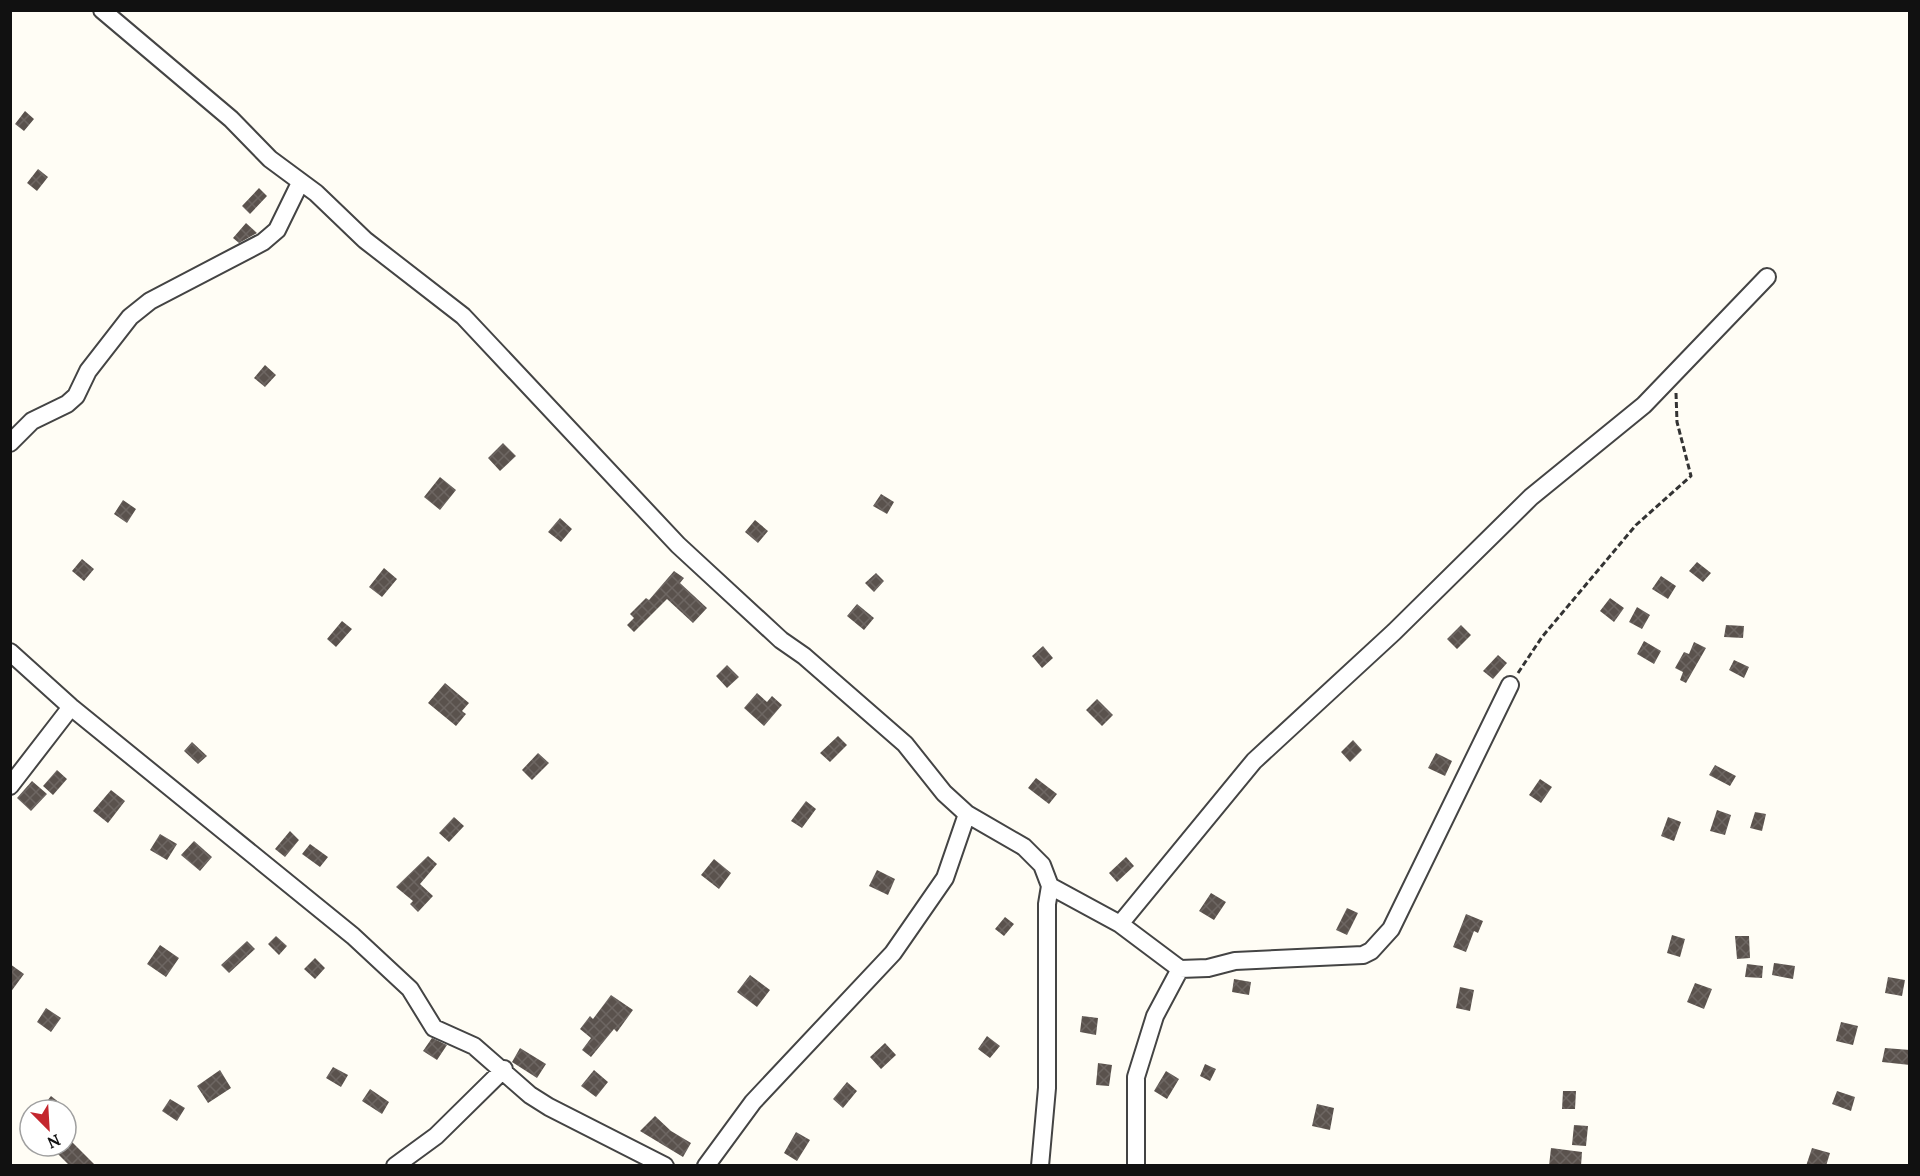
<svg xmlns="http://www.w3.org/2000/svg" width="1920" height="1176" viewBox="0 0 1920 1176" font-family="Lora,serif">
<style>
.building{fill:url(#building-cross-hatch)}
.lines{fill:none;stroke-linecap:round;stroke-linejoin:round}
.street-casing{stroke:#444;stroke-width:20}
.path{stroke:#333;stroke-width:3;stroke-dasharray:6 3;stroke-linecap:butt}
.street{stroke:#fff;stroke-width:16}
</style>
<defs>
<pattern id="building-cross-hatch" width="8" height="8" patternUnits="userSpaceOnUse" patternTransform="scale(1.5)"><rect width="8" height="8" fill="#5a524d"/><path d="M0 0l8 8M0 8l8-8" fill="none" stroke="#6d6662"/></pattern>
</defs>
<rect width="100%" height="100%" fill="#fffdf5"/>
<path class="building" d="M25,111L34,119L24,131L15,124Z
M38,169L48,177L37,191L27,183Z
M259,188L267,196L250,214L242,206Z
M246,223L257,233L239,243L233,238Z
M265,365L276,375L265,387L254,378Z
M503,443L516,456L500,471L488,458Z
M440,477L456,490L440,510L424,497Z
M881,494L894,502L887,514L873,506Z
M123,500L136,509L127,523L114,514Z
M560,518L572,529L561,542L548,532Z
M755,520L768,531L758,543L745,532Z
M82,559L94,569L84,581L72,571Z
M1697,562L1711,573L1703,582L1689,571Z
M384,568L397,579L382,597L369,587Z
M674,571L684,578L680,583L707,608L693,623L667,599L634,632L627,625L634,618L630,614L646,598L649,600Z
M876,573L884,581L874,592L865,583Z
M1661,576L1676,586L1668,599L1652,589Z
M1610,598L1624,608L1614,622L1600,611Z
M857,604L874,618L864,630L847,616Z
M1637,607L1650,615L1642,629L1629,622Z
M342,621L352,629L336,647L327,639Z
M1461,625L1471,635L1457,649L1447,639Z
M1726,625L1744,626L1743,638L1724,637Z
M1644,641L1661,651L1654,664L1637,654Z
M1694,642L1706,648L1686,683L1680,680L1683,672L1675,668L1684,652L1689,654Z
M1043,646L1053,658L1042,668L1032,656Z
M1498,655L1507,663L1493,679L1483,671Z
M1734,660L1749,667L1744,678L1729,670Z
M727,665L739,677L727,688L716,676Z
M445,683L469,703L462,711L466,714L456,726L428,703Z
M757,693L767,702L772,696L782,705L764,726L744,708Z
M1097,699L1113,715L1102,726L1086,710Z
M838,736L847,745L830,762L820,753Z
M1353,740L1362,750L1350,762L1341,752Z
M192,742L207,756L198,764L184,751Z
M538,753L549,763L532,780L522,770Z
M1436,753L1452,761L1445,776L1428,768Z
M1715,765L1736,776L1730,786L1709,775Z
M57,770L67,779L53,795L43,786Z
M1036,778L1057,794L1049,804L1028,788Z
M1540,779L1552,787L1541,803L1529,795Z
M32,781L47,794L31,811L17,798Z
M111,790L125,801L108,823L93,811Z
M806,801L816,809L802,828L791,821Z
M1717,810L1731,815L1725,835L1710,831Z
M1755,812L1766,814L1762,831L1750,828Z
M454,817L464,826L449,842L439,833Z
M1668,817L1681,822L1674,841L1661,836Z
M290,831L299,840L285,857L275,849Z
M160,834L177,844L167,860L150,850Z
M194,841L212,857L200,871L181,855Z
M310,844L328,857L320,867L302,854Z
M428,856L437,864L420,884L433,896L418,912L410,904L413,901L396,887Z
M1126,857L1134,866L1117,882L1109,873Z
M714,859L731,873L719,889L701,875Z
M877,870L895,879L888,895L869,886Z
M1211,893L1226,902L1214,920L1199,911Z
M1347,908L1358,913L1347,935L1336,930Z
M1466,914L1483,921L1478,933L1474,931L1466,952L1453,947Z
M1005,917L1014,924L1004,936L995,929Z
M1672,935L1685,939L1680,957L1667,953Z
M276,936L287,946L279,955L268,944Z
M1735,936H1749L1750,958L1737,959Z
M247,941L255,949L229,973L221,965Z
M160,945L179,958L166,977L147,964Z
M315,958L325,968L315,979L304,969Z
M1774,963L1795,966L1793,979L1772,975Z
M10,964L24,974L10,993Z
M1747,964L1763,966L1762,978L1745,977Z
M750,975L770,990L757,1007L737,992Z
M1888,977L1905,980L1902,996L1885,993Z
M1234,979L1251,982L1249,995L1232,992Z
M1695,983L1712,989L1704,1009L1687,1002Z
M1460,987L1474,990L1470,1011L1456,1008Z
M611,995L633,1010L617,1032L614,1029L591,1057L582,1050L591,1038L580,1029L590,1016L593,1019Z
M46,1008L61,1018L51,1032L37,1022Z
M1082,1016L1098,1018L1096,1035L1080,1032Z
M1841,1022L1858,1026L1853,1045L1836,1041Z
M987,1036L1000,1046L990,1058L978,1049Z
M432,1038L447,1045L437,1060L423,1051Z
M885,1043L896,1055L881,1069L870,1057Z
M520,1048L546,1064L537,1078L512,1062Z
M1885,1048L1910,1050V1065L1882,1062Z
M1098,1063L1112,1065L1109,1086L1096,1085Z
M1205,1064L1216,1069L1210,1081L1200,1076Z
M333,1067L348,1075L341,1087L326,1078Z
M220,1070L231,1088L208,1103L197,1086Z
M594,1070L608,1082L596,1097L581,1086Z
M1166,1071L1179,1079L1167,1099L1154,1091Z
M847,1082L857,1091L843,1108L833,1099Z
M370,1089L389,1102L382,1114L362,1101Z
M1563,1091H1576L1575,1109H1562Z
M1837,1091L1855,1097L1851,1111L1832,1104Z
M51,1096L69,1110H40Z
M170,1099L185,1108L177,1121L162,1111Z
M1317,1104L1334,1108L1330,1130L1312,1126Z
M655,1116L671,1131L691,1143L683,1157L640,1131Z
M1574,1125L1588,1126L1586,1146L1572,1145Z
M796,1132L810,1140L797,1161L784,1153Z
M70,1140L96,1166H70L57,1153Z
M1551,1148L1582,1152L1581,1166H1549Z
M1812,1148L1830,1153L1826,1166H1806Z"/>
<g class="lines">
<g class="street-casing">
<path id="street" d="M102,10L231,119L270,159L316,193L365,240L463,316L678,545L781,640L804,656L905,744L944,793L967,814L1024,847L1042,865L1050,886L1047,904V1088L1040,1166
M10,443L32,421L67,404L76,396L88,371L130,317L150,301L263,242L277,230L300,183
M10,652L71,707L353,936L410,989L434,1028L474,1046L530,1095L549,1107L665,1166
M10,786L71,707
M1050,886L1120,924L1180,969L1208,968L1235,961L1363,955L1371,951L1391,929L1510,685
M1120,924L1254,761L1394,632L1531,497L1644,405L1767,277
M395,1166L436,1136L504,1069
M706,1166L753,1102L893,953L945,878L967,814
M1136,1166V1077L1155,1016L1180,969"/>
</g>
<path class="path" d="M1518,673L1542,637L1636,525L1691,476L1677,422L1676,393"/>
<use href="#street" class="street"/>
</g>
<rect width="1920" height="1176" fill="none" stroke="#111111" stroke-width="24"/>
<g transform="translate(48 1128) rotate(156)"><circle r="28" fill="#ffffff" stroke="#a0a0a0" stroke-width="1.5"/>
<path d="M0-4.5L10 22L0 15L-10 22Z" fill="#c4262e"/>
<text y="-9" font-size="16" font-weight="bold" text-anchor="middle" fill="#111111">N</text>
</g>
</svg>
